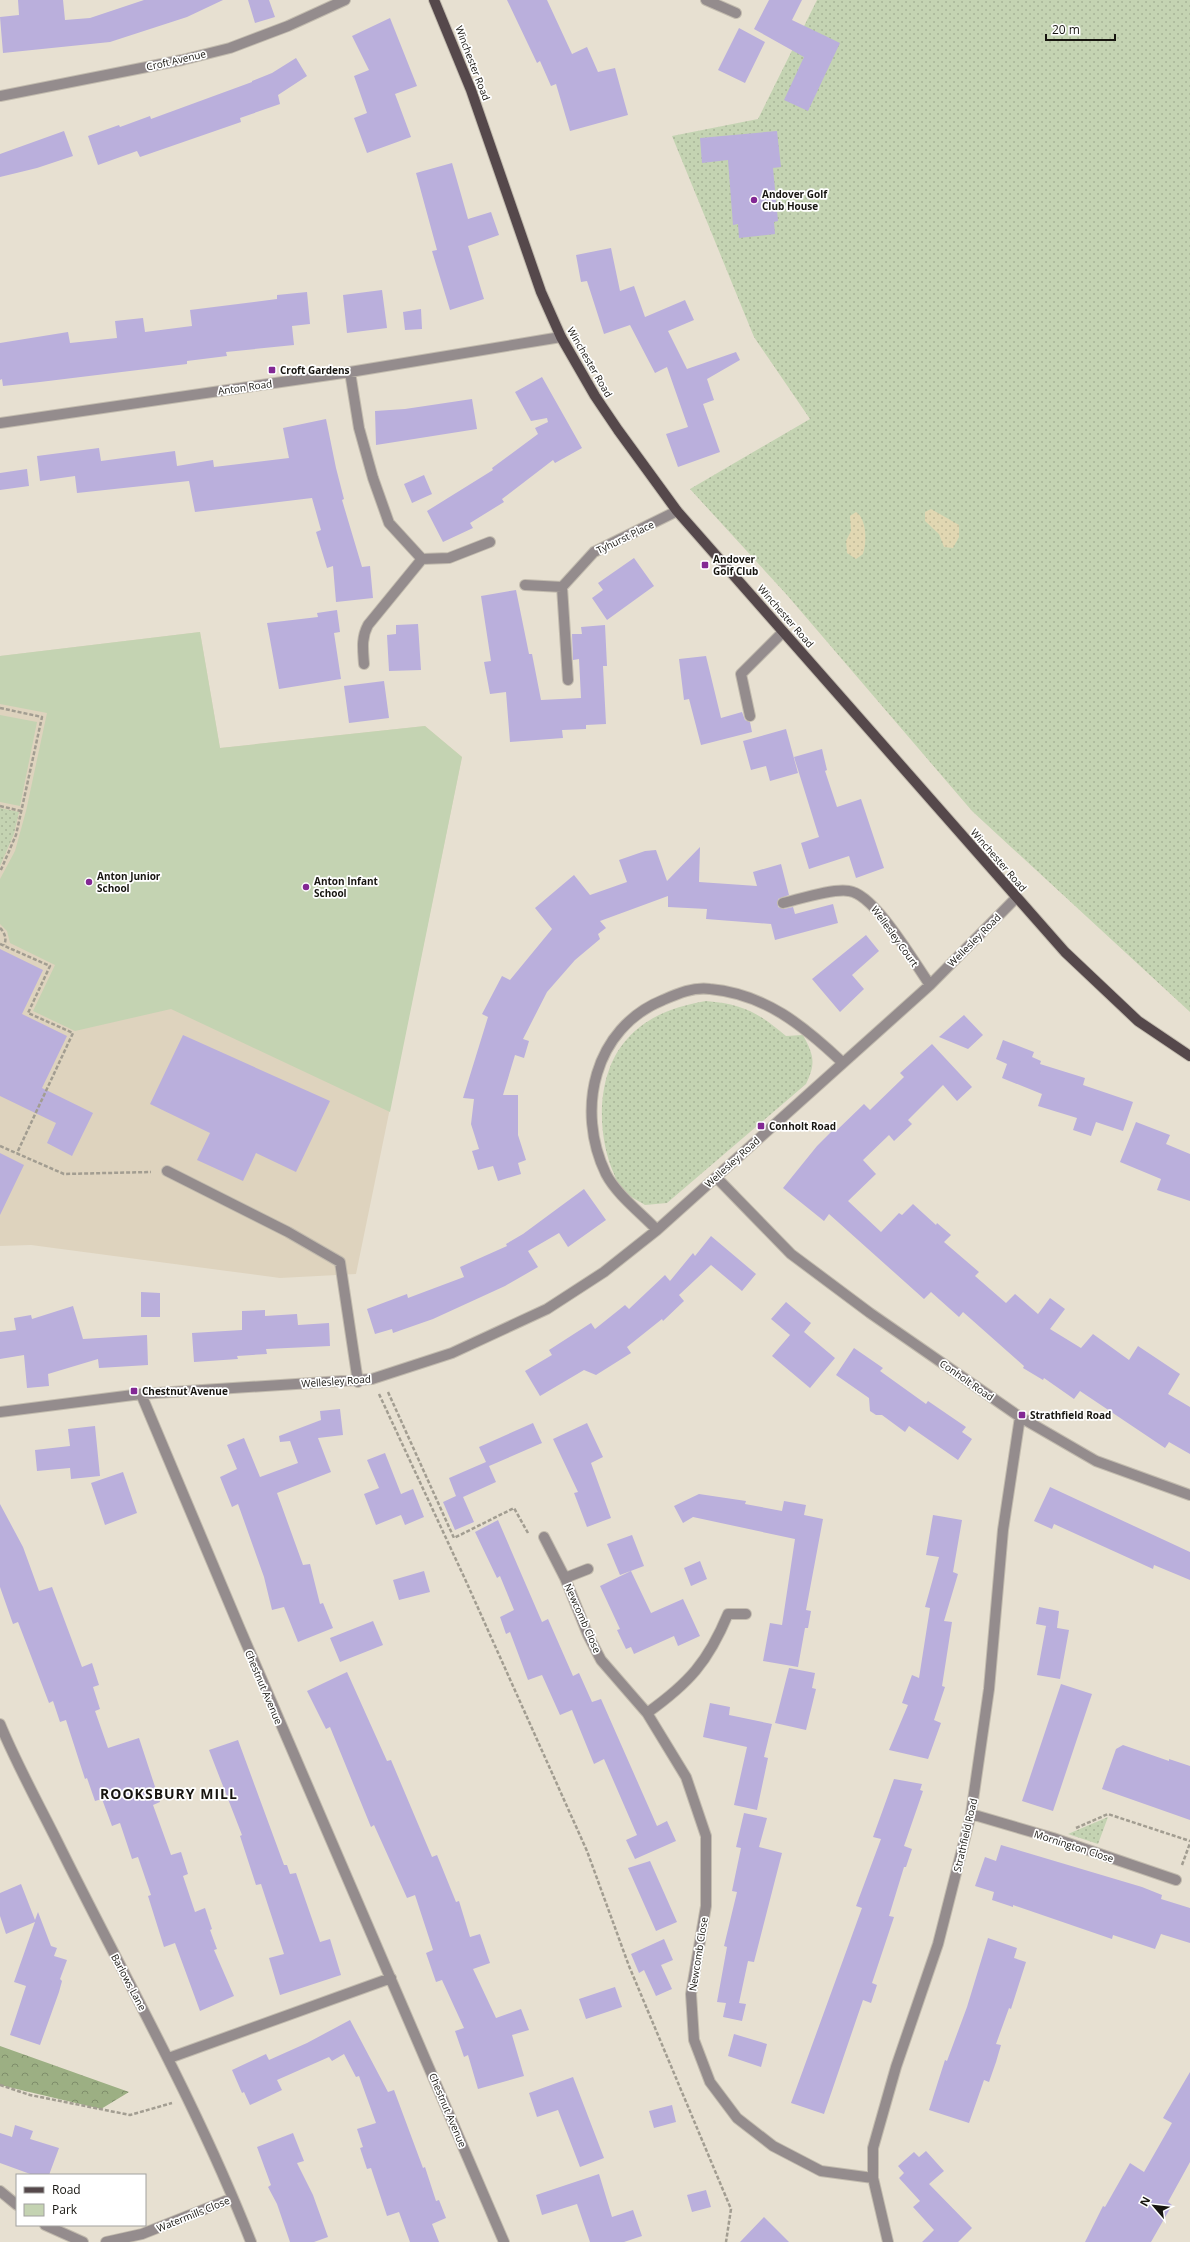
<svg xmlns="http://www.w3.org/2000/svg" width="1190" height="2242" viewBox="0 0 1190 2242" font-family="'Open Sans',sans-serif">
<style>
.built{fill:#ded3be}
.grass{fill:url(#grass-dots)}
.forest{fill:url(#forest-crowns)}
.sand{fill:url(#sand-dots)}
.green{fill:#c4d3b2}
.building{fill:#baafdc}
.lines{fill:none;stroke-linecap:round;stroke-linejoin:round}
.minor-casing{stroke:#c2bbae;stroke-width:12}
.major-casing{stroke:#c2bbae;stroke-width:12}
.path{stroke:#a29d91;stroke-width:2.5;stroke-dasharray:4 2;stroke-linecap:butt}
.minor{stroke:#948c8d;stroke-width:10}
.major{stroke:#55484b;stroke-width:10}
.poi-dot{fill:#832894;stroke:#fff;stroke-width:1.5}
.labels{text-anchor:middle;dominant-baseline:central;stroke-width:3.5;stroke-linejoin:round;paint-order:stroke}
.street-label{font-size:10px;fill:#171510;stroke:#fff}
.poi-label{font-size:10px;font-weight:bold;fill:#171510;stroke:#fff;text-anchor:start}
.district-label{font-size:14px;font-weight:bold;letter-spacing:1px;fill:#171510;stroke:#fff}
</style>
<defs>
<pattern id="grass-dots" width="8" height="8" patternUnits="userSpaceOnUse"><rect width="8" height="8" fill="#c4d3b2"/><path d="M2 2h.1M6 6h.1" fill="none" stroke="#a8b498" stroke-width="1.8" stroke-linecap="round"/></pattern>
<pattern id="forest-crowns" width="20" height="18" patternUnits="userSpaceOnUse"><rect width="20" height="18" fill="#9caf83"/><path d="M2 6a3 3 0 1 1 6 0M12 15a3 3 0 1 1 6 0" fill="none" stroke="#7e8d6a"/></pattern>
<pattern id="sand-dots" width="8" height="8" patternUnits="userSpaceOnUse"><rect width="8" height="8" fill="#e1d7b2"/><path d="M2 2h.1M6 6h.1" fill="none" stroke="#c0b898" stroke-width="1.8" stroke-linecap="round"/></pattern>
</defs>
<rect width="100%" height="100%" fill="#e7e0d1"/>
<path class="built" d="M200,632L220,748L425,726L462,757L356,1274L280,1278L31,1245L0,1246V656Z"/>
<path class="grass" d="M817,0H1190V1012L972,811L787,595L690,489L810,419L754,337L672,136L758,119Z
M0,808L19,812L14,834L0,866Z
M706,1001C743,1004 759,1013 786,1036L803,1035C814,1056 816,1063 806,1084L667,1203L645,1205C637,1200 626,1195 620,1187C617,1184 616,1178 614,1174C596,1133 596,1072 628,1038C649,1015 677,1006 706,1001Z
M1108,1817L1098,1844L1068,1834Z"/>
<path class="forest" d="M0,2046L129,2092L101,2109L0,2085Z"/>
<path class="sand" d="M931,509L959,525V537L953,548L944,547L939,534L925,521V512Z
M856,512C867,519 867,543 863,554L856,559L847,553L846,541L851,531L850,516Z"/>
<path class="green" d="M200,632L220,748L425,726L462,757L390,1112L171,1009L75,1031L33,1011L55,965L10,943L7,931L0,924V879L15,851L26,811L47,713L0,704V656Z
M0,715L37,722L20,806L0,802Z"/>
<path class="building" d="M18,0H63L65,20L90,18L144,0H223L187,17L110,42L3,53L0,17L19,15Z
M248,0H269L275,17L255,23Z
M507,0H547L572,54L587,47L598,72L615,68L628,115L570,131L556,84L551,86L540,61L537,63Z
M769,0H802L792,20L840,43L808,111L784,100L804,57L754,29Z
M390,18L417,86L395,94L411,137L367,153L354,118L367,113L354,76L369,70L352,36Z
M739,28L765,42L745,83L718,70Z
M296,58L307,76L278,95L280,104L240,118L241,122L140,157L137,151L98,165L88,136L119,125L120,127L150,116L151,119L252,82V81L272,73Z
M64,131L73,156L37,168L0,177V154Z
M777,131L781,167L773,168L778,221L774,222L775,234L739,238L738,224L733,225L728,160L702,163L700,138Z
M452,163L468,219L491,212L499,235L468,246L484,299L450,310L432,251L437,250L416,173Z
M611,248L620,291L634,286L645,317L685,300L694,320L668,331L687,369L736,352L740,360L707,379L714,400L703,404L720,452L678,467L666,434L688,427L667,367L655,373L630,325L604,334L587,281L581,282L576,255Z
M382,290L387,328L347,333L343,295Z
M307,292L310,324L292,326L294,345L226,352L227,356L187,361V364L40,382L3,386L2,379L0,380V343L68,332L70,343L117,338L115,321L143,318L145,332L192,326L190,310L277,299V295Z
M421,309L422,329L405,330L403,312Z
M542,377L582,448L555,463L553,460L502,499L504,502L470,523L473,528L443,542L427,511L493,470L492,468L538,434L535,428L548,422L547,418L531,421L515,392Z
M472,399L477,429L376,445L375,411L405,409Z
M326,419L336,468L344,499L342,500L362,567L370,566L373,598L336,602L333,566L327,568L316,532L321,530L312,498L195,512L189,481L77,493L75,476L40,481L37,456L99,448L101,461L175,451L177,466L213,460L214,467L289,458L283,428Z
M27,469L29,486L0,490V473Z
M424,475L432,494L412,503L404,484Z
M634,558L654,586L607,620L592,598L603,590L598,583Z
M516,590L529,654H532L541,700L581,698L579,659L573,660L572,634H582L581,627L605,625L607,666H603L606,724L586,725V729L562,730L563,738L510,742L506,692L490,694L484,662L491,661L481,596Z
M337,610L340,632L334,633L341,679L279,689L267,623L318,617L317,613Z
M418,624L421,670L389,671L387,635L396,634V625Z
M706,656L721,718L742,712L745,720L750,722L752,732L701,745L689,699L684,700L679,659Z
M384,681L389,718L349,723L344,686Z
M786,729L798,773L770,781L766,766L751,770L743,741Z
M822,749L827,770L825,771L837,807L861,799L884,868L856,878L849,856L809,869L801,843L819,837L794,757Z
M700,847L699,882L757,886L753,872L781,864L789,895L778,899V907L784,909L793,907L795,914L833,904L838,923L775,940L771,924L706,919L707,909L668,907V896L600,921L606,928L598,934L600,939L575,960L547,992L523,1039L529,1041L524,1058L515,1055L503,1095H518V1135L526,1160L518,1163L521,1174L498,1181L493,1166L478,1170L472,1151L479,1149L471,1124L474,1099L463,1098L488,1017L482,1014L502,976L510,980L552,929L535,908L574,875L590,895L627,882L619,860L645,851L656,850L667,881Z
M866,935L879,951L852,975L864,989L840,1012L812,979Z
M0,949L43,970L22,1014L67,1036L42,1088L93,1113L72,1156L47,1143L56,1123L0,1096Z
M964,1015L983,1035L968,1049L939,1037Z
M183,1035L330,1101L296,1172L256,1153L243,1181L197,1160L210,1133L150,1104Z
M1003,1040L1034,1052L1032,1057L1041,1061L1040,1064L1085,1078L1083,1085L1133,1102L1123,1131L1096,1122L1091,1136L1073,1130L1077,1118L1038,1106L1042,1094L1002,1078L1007,1064L996,1059Z
M932,1044L972,1087L957,1101L943,1085L908,1120L912,1124L894,1141L889,1135L863,1160L876,1174L848,1201L881,1232L899,1213L902,1215L913,1204L936,1225L937,1223L951,1235L944,1242L979,1272L975,1276L1006,1303L1015,1294L1038,1314L1050,1298L1065,1309L1050,1329L1081,1348L1093,1334L1129,1360L1138,1346L1180,1374L1168,1394L1190,1407V1454L1169,1442L1165,1448L1080,1391L1074,1399L1044,1378L1043,1380L1023,1368L1024,1366L963,1312L959,1317L931,1292L924,1299L829,1214L824,1221L783,1188L817,1146L833,1130L835,1132L864,1104L870,1110L904,1077L900,1073Z
M1136,1122L1170,1135L1166,1144L1190,1154V1201L1157,1190L1161,1179L1120,1162Z
M0,1153L24,1165L0,1215Z
M584,1189L606,1220L568,1247L559,1233L528,1251L538,1267L505,1286L433,1319L393,1333L392,1329L375,1334L367,1309L407,1294L408,1298L464,1277L460,1267L507,1246L506,1244L523,1234Z
M711,1236L756,1274L742,1291L711,1265L679,1295L684,1301L663,1321L662,1319L627,1347L631,1353L596,1375L584,1370L540,1396L525,1371L552,1355L549,1350L591,1323L595,1329L625,1305L629,1309L665,1275L670,1281L693,1253L695,1256Z
M141,1292L160,1293V1317H141Z
M786,1302L811,1323L804,1332L835,1358L810,1388L772,1356L790,1335L771,1319Z
M73,1306L83,1339L147,1335L148,1365L99,1368L98,1359L48,1374L49,1386L27,1388L24,1355L0,1359V1332L16,1330L14,1318L31,1315L32,1319Z
M265,1310V1316L297,1314L298,1325L329,1323L330,1346L266,1349L267,1354L237,1356L238,1359L194,1362L192,1333L242,1330V1311Z
M854,1348L883,1368L880,1371L926,1404L928,1401L966,1427L962,1432L972,1439L958,1460L909,1426L905,1432L882,1415H876L870,1411L869,1398L836,1375Z
M340,1409L343,1435L318,1438L331,1472L277,1493L303,1565L310,1564L320,1604L323,1603L333,1628L298,1642L284,1607L272,1610L264,1577L238,1504L232,1507L220,1477L237,1469L227,1445L244,1438L260,1477L298,1463L290,1441L280,1442L279,1436L321,1420L320,1411Z
M533,1423L542,1443L489,1466L496,1482L463,1497L474,1522L455,1530L443,1502L456,1496L449,1478L486,1462L479,1447Z
M587,1423L603,1457L591,1463L611,1518L587,1527L574,1493L578,1492L553,1439Z
M95,1426L100,1476L71,1479L70,1468L37,1471L35,1450L70,1446L68,1429Z
M385,1453L401,1494L413,1489L424,1517L405,1525L401,1515L376,1525L364,1494L379,1488L367,1460Z
M123,1472L137,1513L105,1525L91,1483Z
M1050,1487L1190,1552V1580L1154,1565L1153,1569L1054,1524L1052,1529L1034,1521Z
M699,1494L746,1501L745,1504L782,1511L784,1501L806,1505L804,1515L823,1519L806,1610L811,1611L808,1628H805L798,1667L763,1661L770,1623L782,1625L795,1539L693,1517L683,1523L674,1506Z
M0,1504L23,1547L39,1591L52,1587L82,1667L92,1663L99,1685L93,1687L100,1709L95,1711L108,1748L139,1738L160,1802L153,1805L171,1855L181,1852L188,1874L183,1876L195,1912L205,1908L212,1929L210,1930L217,1949L214,1950L234,1996L200,2011L175,1943L164,1947L148,1896L151,1895L138,1857L132,1859L120,1823L112,1826L102,1799L95,1801L87,1778L85,1779L66,1720L60,1722L53,1701L49,1703L18,1622L13,1624L0,1587Z
M933,1515L962,1520L953,1572L958,1574L944,1621L952,1622L942,1686L945,1687L934,1720L941,1723L928,1759L889,1750L908,1705L902,1703L912,1675L919,1678L930,1608L925,1607L939,1557L926,1555Z
M498,1520L542,1622L548,1619L573,1676L579,1673L592,1702L601,1699L657,1826L667,1821L676,1841L635,1859L626,1840L637,1835L604,1759L594,1764L572,1710L560,1715L542,1675L528,1680L510,1632L506,1634L500,1617L514,1610L500,1576L497,1578L475,1532Z
M632,1535L644,1566L620,1575L607,1544Z
M700,1561L707,1579L691,1586L684,1568Z
M424,1571L430,1592L399,1600L393,1580Z
M631,1571L651,1613L683,1599L700,1636L678,1646L674,1636L634,1654L631,1647L626,1649L617,1630L620,1629L600,1586Z
M1039,1607L1059,1611L1057,1628L1036,1624Z
M373,1621L383,1645L340,1662L330,1638Z
M1046,1626L1069,1630L1060,1679L1037,1675Z
M789,1668L815,1673L812,1688L816,1689L806,1730L775,1723Z
M347,1672L387,1761L391,1760L432,1857L437,1855L456,1902L459,1901L470,1937L480,1934L490,1963L473,1969L496,2018L521,2009L529,2030L512,2035L524,2076L478,2089L468,2055L464,2057L455,2031L464,2028L442,1980L436,1982L426,1953L433,1950L415,1895L407,1898L374,1825L371,1827L330,1727L326,1729L307,1691Z
M1061,1684L1092,1694L1053,1811L1022,1801Z
M710,1703L730,1707L729,1715L772,1724L764,1757L768,1758L757,1810L734,1805L747,1747L703,1737Z
M238,1740L284,1865H287L290,1874L296,1873L320,1942L330,1939L341,1975L280,1995L269,1958L284,1954L261,1884L256,1885L240,1836L242,1835L209,1750Z
M1123,1745L1169,1761V1759L1190,1766V1820L1102,1789L1116,1749Z
M894,1779L922,1784L920,1790L923,1791L904,1846L912,1849L906,1867H904L889,1916L894,1917L872,1983L877,1985L871,2003L863,2000L824,2114L791,2103L862,1908L856,1906L881,1839L873,1837Z
M744,1813L767,1818L759,1847L782,1853L754,1962L748,1961L739,2003L746,2004L742,2021L723,2017L726,2003L717,2002L727,1947L724,1946L737,1892L732,1891L741,1848L736,1847Z
M1001,1845L1142,1887L1162,1895L1161,1899L1190,1908V1943L1161,1934L1155,1949L1113,1935L1112,1939L1013,1905V1907L992,1900L994,1892L975,1886L985,1857L996,1861Z
M650,1861L677,1922L656,1931L628,1868Z
M21,1884L35,1920L38,1912L51,1946L57,1948L54,1956L67,1960L60,1979L62,1981L59,1992L40,2045L10,2035L26,1986L14,1982L35,1922L6,1934L0,1916V1893Z
M988,1938L1017,1948L1014,1958L1026,1962L1011,2009L1009,2008L996,2044L1001,2045L996,2062L989,2082L984,2080L969,2123L929,2110L945,2060L947,2061L967,2007Z
M664,1939L673,1960L661,1965L672,1989L656,1996L644,1970L639,1973L631,1954Z
M615,1987L622,2007L586,2019L579,1999Z
M350,2020L388,2092L394,2090L423,2168L425,2167L436,2201L439,2200L446,2218L432,2224L439,2242H410L399,2212L387,2216L371,2168L367,2169L360,2148L363,2147L357,2129L376,2123L359,2076L356,2077L344,2054L332,2061L329,2057L277,2080L282,2090L250,2105L244,2092L242,2093L232,2070L266,2054L269,2060L307,2043Z
M734,2034L767,2044L761,2067L728,2056Z
M1190,2072V2162L1168,2202L1172,2205L1151,2242H1085L1103,2206L1105,2207L1130,2163L1144,2172L1172,2123L1163,2118Z
M573,2077L604,2158L580,2167L558,2110L537,2117L529,2093Z
M672,2105L676,2122L654,2128L649,2111Z
M15,2125L33,2131L30,2139L59,2148L49,2175H33L0,2163V2133L12,2137Z
M293,2133L304,2161L297,2163L313,2195L328,2237L314,2242H290L277,2204L268,2187L271,2185L257,2147Z
M926,2151L944,2171L929,2184L972,2228L958,2242H922L934,2230L913,2207L920,2201L899,2178L904,2173L898,2166L914,2152L919,2157Z
M599,2174L612,2217L633,2210L642,2236L624,2242H590L577,2204L542,2215L536,2195Z
M706,2190L711,2207L692,2212L687,2195Z
M764,2217L789,2242H740Z"/>
<g class="lines">
<g class="minor-casing">
<path id="minor" d="M706,0L736,13
M0,96L182,60L230,48L288,26L345,0
M350,372L359,428L373,478L389,523L422,559
M0,423L350,372L561,337
M525,585L562,587
M364,664C363,650 361,638 368,625L422,559L449,558L490,542
M568,680L562,587L594,552L677,511
M750,716L741,674L783,632
M783,903C800,899 833,888 849,891C875,894 915,964 930,985
M167,1171L288,1232L340,1262L358,1382
M716,1177L791,1254L870,1313L1020,1417L1096,1461L1190,1495
M657,1230C641,1213 617,1195 606,1174C575,1110 594,1028 663,1000C679,993 693,987 710,989C765,994 804,1026 842,1062
M141,1394L240,1629L504,2242
M0,1412L141,1394L372,1379L452,1353L547,1309L604,1272L657,1230L930,985L1016,898
M544,1537L565,1578L588,1635L601,1660L647,1713L686,1777L706,1836V1906L691,1994L694,2040L710,2082L737,2118L773,2146L821,2171L873,2178
M565,1578L588,1569
M647,1713C689,1683 708,1662 728,1614H746
M0,1724C16,1763 37,1801 56,1839C122,1973 196,2102 251,2242
M971,1814L1053,1838L1176,1880
M169,2058L391,1978
M0,2191L17,2205
M45,2225L83,2242
M106,2242L142,2234L233,2198
M888,2242L873,2178V2148L896,2067L938,1944L971,1814L989,1689L1003,1530L1020,1417"/>
</g>
<g class="major-casing">
<path id="major" d="M434,0L471,90L541,292L561,337L595,396L618,430L677,511L1065,952L1138,1021L1190,1056"/>
</g>
<path class="path" d="M0,708L42,717L16,835L0,872
M0,806L21,811
M0,928C5,933 7,939 4,945
M0,944L50,966L28,1013L73,1033L17,1153
M0,1146L64,1174L151,1172
M388,1392L454,1538L514,1508L528,1533
M379,1394L465,1579L587,1851L629,1966L731,2209L726,2242
M1076,1828L1108,1814L1190,1841
M1182,1865L1190,1843
M0,2085L30,2095L130,2115L172,2103"/>
<use href="#minor" class="minor"/>
<use href="#major" class="major"/>
</g>
<g class="poi-dot">
<circle cx="754" cy="200" r="4"/>
<rect x="268" y="366" width="8" height="8" rx="2"/>
<rect x="701" y="561" width="8" height="8" rx="2"/>
<circle cx="89" cy="882" r="4"/>
<circle cx="306" cy="887" r="4"/>
<rect x="757" y="1122" width="8" height="8" rx="2"/>
<rect x="130" y="1387" width="8" height="8" rx="2"/>
<rect x="1018" y="1411" width="8" height="8" rx="2"/>
</g>
<g class="labels">
<g class="street-label">
<text transform="translate(176 60) rotate(-13)">Croft Avenue</text>
<text transform="translate(473 63) rotate(69)">Winchester Road</text>
<text transform="translate(590 362) rotate(60)">Winchester Road</text>
<text transform="translate(245 387) rotate(-8)">Anton Road</text>
<text transform="translate(625 537) rotate(-26)">Tyhurst Place</text>
<text transform="translate(786 616) rotate(49)">Winchester Road</text>
<text transform="translate(999 860) rotate(49)">Winchester Road</text>
<text transform="translate(895 936) rotate(54)">Wellesley Court</text>
<text transform="translate(974 940) rotate(-45)">Wellesley Road</text>
<text transform="translate(732 1162) rotate(-42)">Wellesley Road</text>
<text transform="translate(967 1380) rotate(35)">Conholt Road</text>
<text transform="translate(336 1381) rotate(-4)">Wellesley Road</text>
<text transform="translate(583 1618) rotate(66)">Newcomb Close</text>
<text transform="translate(264 1687) rotate(67)">Chestnut Avenue</text>
<text transform="translate(965 1835) rotate(-77)">Strathfield Road</text>
<text transform="translate(1074 1846) rotate(18)">Mornington Close</text>
<text transform="translate(698 1954) rotate(-81)">Newcomb Close</text>
<text transform="translate(129 1982) rotate(62)">Barlows Lane</text>
<text transform="translate(448 2110) rotate(67)">Chestnut Avenue</text>
<text transform="translate(193 2214) rotate(-22)">Watermills Close</text>
</g>
<g class="poi-label">
<text x="762" y="194">Andover Golf<tspan x="762" dy="12">Club House</tspan></text>
<text x="280" y="370">Croft Gardens</text>
<text x="713" y="559">Andover<tspan x="713" dy="12">Golf Club</tspan></text>
<text x="97" y="876">Anton Junior<tspan x="97" dy="12">School</tspan></text>
<text x="314" y="881">Anton Infant<tspan x="314" dy="12">School</tspan></text>
<text x="769" y="1126">Conholt Road</text>
<text x="142" y="1391">Chestnut Avenue</text>
<text x="1030" y="1415">Strathfield Road</text>
</g>
<g class="district-label">
<text x="169" y="1793">ROOKSBURY MILL</text>
</g>
</g>
<rect x="16" y="2174" width="130" height="52" fill="#ffffff" stroke="#a2a19f"/>
<rect x="24" y="2187" width="20" height="6" fill="#55484b" stroke="#a2a19f"/>
<text x="52" y="2194" font-size="12" fill="#171510">Road</text>
<rect x="24" y="2204" width="20" height="12" fill="#c4d3b2" stroke="#a2a19f"/>
<text x="52" y="2214" font-size="12" fill="#171510">Park</text>
<g transform="translate(1154 2206) rotate(298)" stroke="#ffffff" stroke-width="3" paint-order="stroke">
<path d="M0-3L7 15L0 10L-7 15Z" fill="#171510"/>
<text y="-6" font-size="11" font-weight="bold" text-anchor="middle" fill="#171510">N</text>
</g>
<path d="M1046 34v6h69v-6" fill="none" stroke="#171510" stroke-width="2"/>
<text x="1052" y="34" font-size="12" fill="#171510" stroke="#ffffff" stroke-width="3" paint-order="stroke">20 m</text>
</svg>
